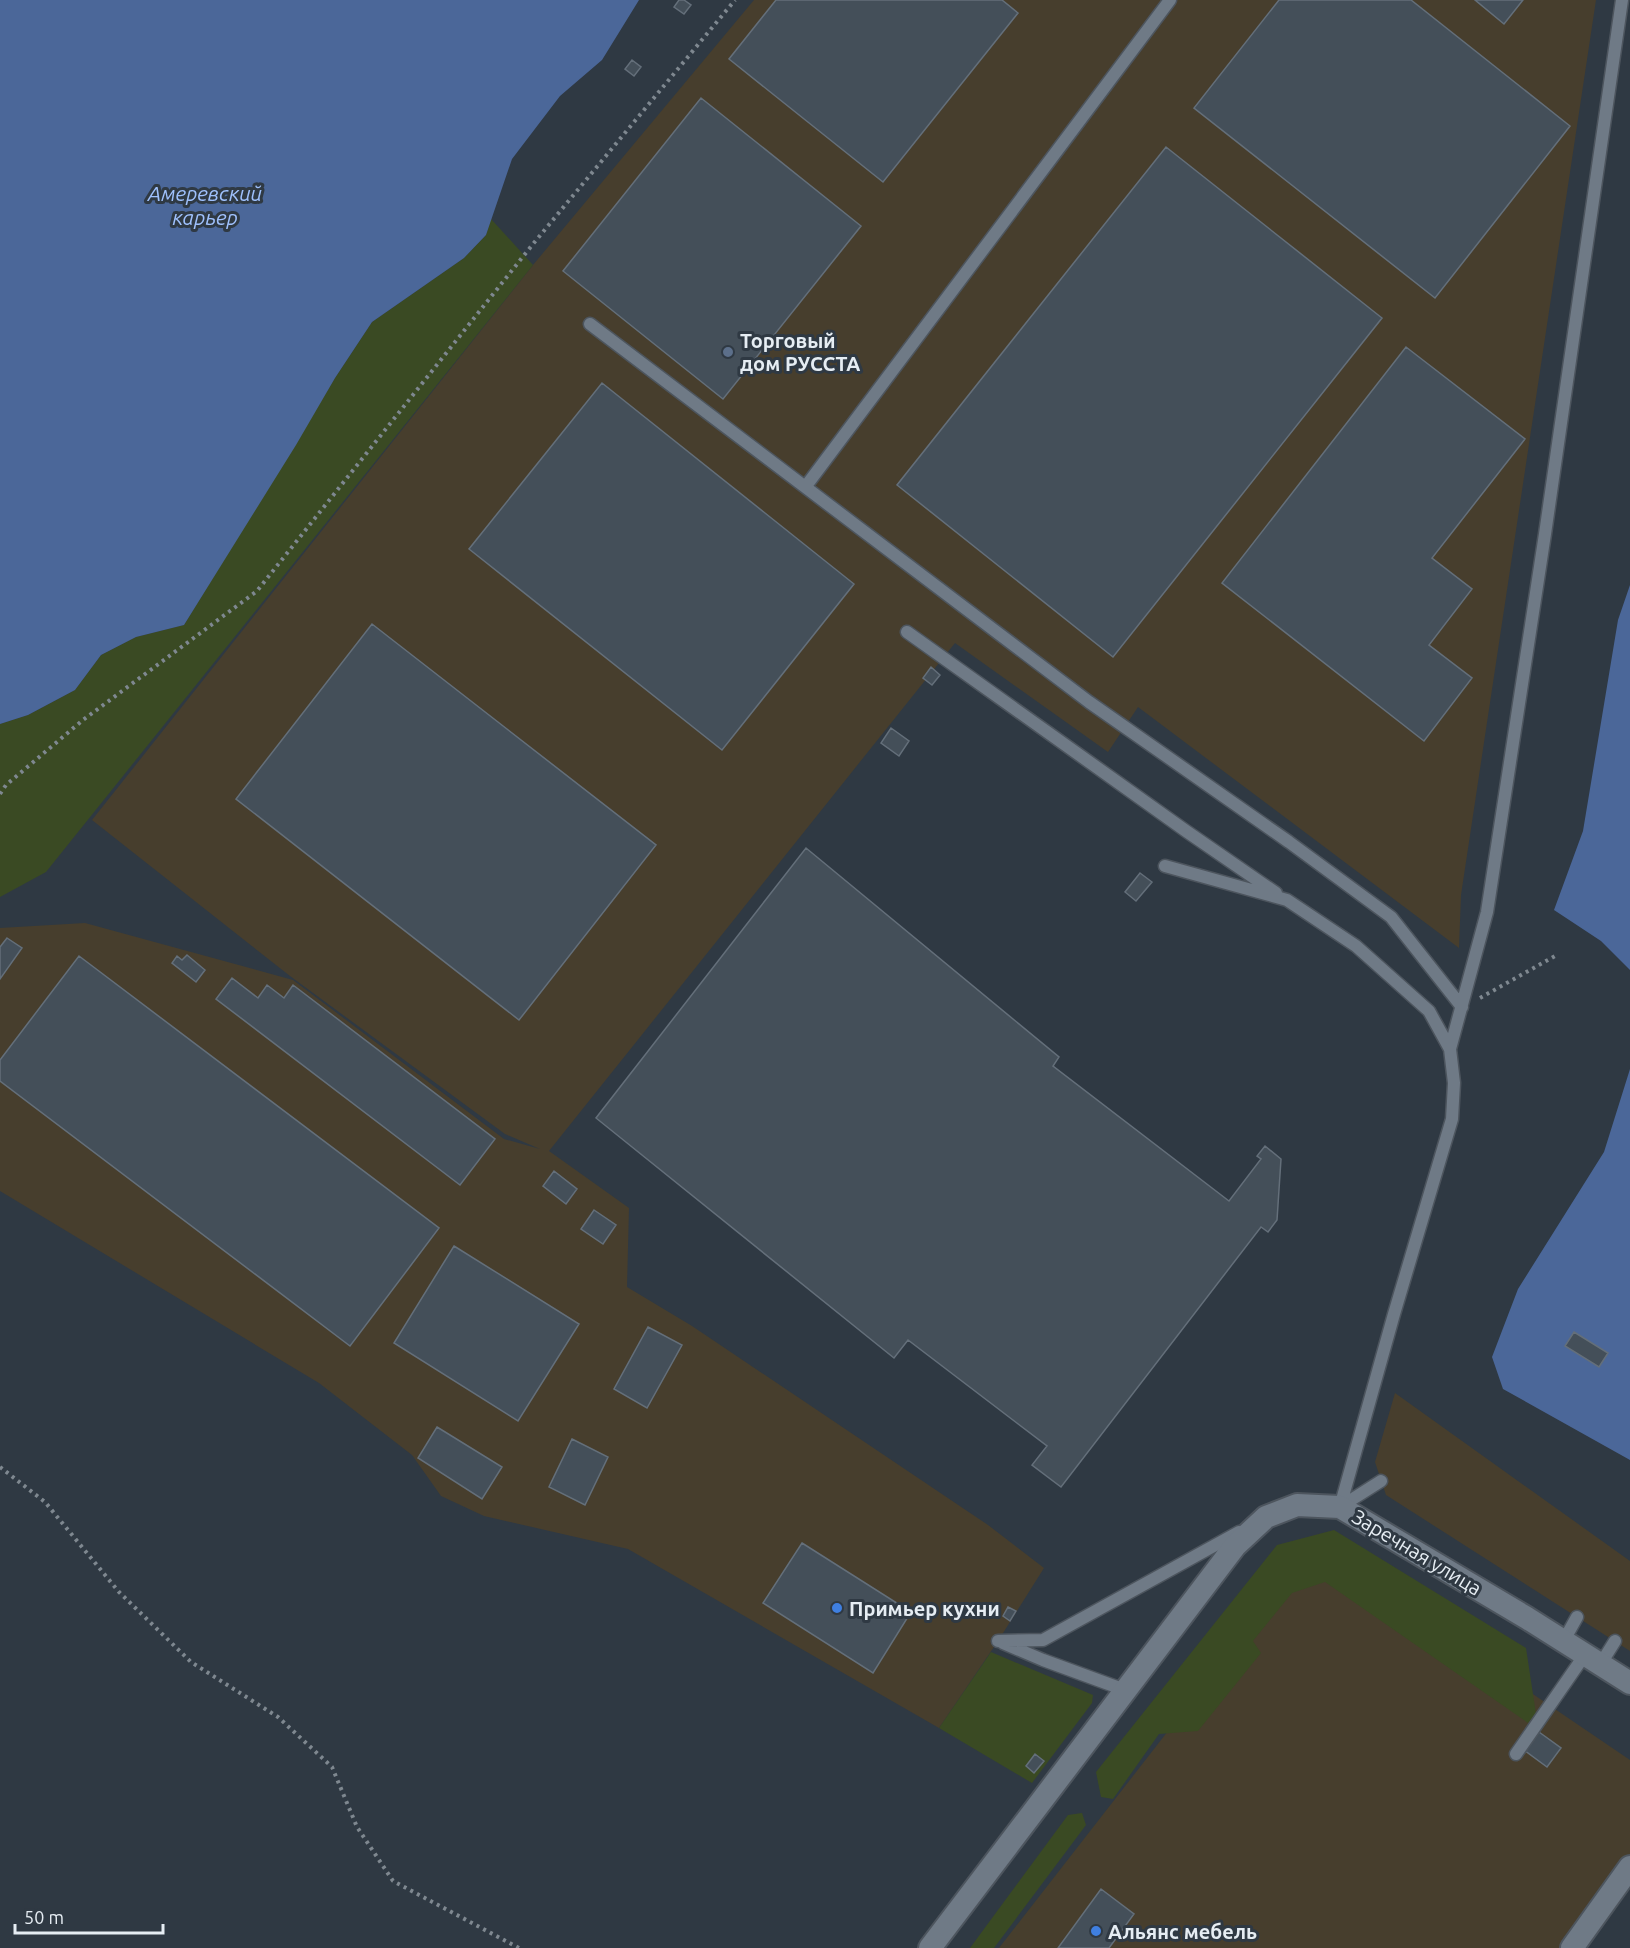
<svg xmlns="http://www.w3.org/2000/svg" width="1630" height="1948" viewBox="0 0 1630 1948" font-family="Ubuntu,sans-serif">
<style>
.industrial{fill:#473e2d}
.green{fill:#3a4a23}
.water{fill:#4b6799}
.building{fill:#444f59;stroke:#646f7a;stroke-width:1.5}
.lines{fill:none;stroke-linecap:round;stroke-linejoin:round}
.lane-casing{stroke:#4d555e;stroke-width:15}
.street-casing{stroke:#4d555e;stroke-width:26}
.path{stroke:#7f8890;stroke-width:4;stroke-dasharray:3 4.5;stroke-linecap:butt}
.lane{stroke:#6f7a86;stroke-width:12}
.street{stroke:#6f7a86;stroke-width:22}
.service-dot{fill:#5c6f8a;stroke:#2f3943;stroke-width:2}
.shop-dot{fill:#3f7fe0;stroke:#2f3943;stroke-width:2}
.labels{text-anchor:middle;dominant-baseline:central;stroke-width:6;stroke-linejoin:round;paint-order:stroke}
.poi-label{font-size:20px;font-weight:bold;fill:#e6edf3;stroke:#2f3943;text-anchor:start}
.street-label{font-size:20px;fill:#e6edf3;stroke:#2f3943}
.water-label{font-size:21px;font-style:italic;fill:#9fc1fd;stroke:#2f3943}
</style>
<rect width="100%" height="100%" fill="#2f3943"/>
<path class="industrial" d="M754,0H1596L1461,895L1459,948L1138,707L1108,752L955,643L549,1151L629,1208L627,1287L692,1326L988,1525L1044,1568L998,1641L939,1728L628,1549L484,1516L441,1496L412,1455L319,1383L0,1191V928L85,923L293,980L504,1139L540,1149L505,1134L290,976L92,820L533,265Z
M1395,1393L1630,1561V1651L1386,1495L1375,1462Z
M1336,1560L1630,1760V1888L1586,1948H999L1288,1577Z"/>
<path class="green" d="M491,219L533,265L46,872L0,897V724L28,715L75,690L101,655L136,637L184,625L335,378L372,322L464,258L486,235Z
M1334,1530L1526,1648L1536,1714L1528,1723L1325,1582L1292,1593L1253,1641L1261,1653L1198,1731L1159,1734L1113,1799L1101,1797L1096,1772L1277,1545Z
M991,1652L1093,1695L1092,1703L1032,1783L939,1728Z
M1082,1813L1086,1825L994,1948H970L1068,1815Z"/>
<path class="water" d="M0,0H639L602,60L560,96L512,159L486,235L464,258L372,322L335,378L296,445L184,625L136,637L101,655L75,690L28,715L0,724Z
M1630,585V970L1601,941L1554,910L1583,831L1618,620Z
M1630,1069V1460L1503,1389L1492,1357L1518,1289L1604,1152Z"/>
<path class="building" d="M679,0H684L691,5L684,14L674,7Z
M776,0H1002L1018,13L883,182L729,59Z
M1279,0H1411L1570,126L1435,298L1194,108Z
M1475,0H1523L1504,24Z
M632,60L641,67L634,76L625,69Z
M701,98L861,226L723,399L563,271Z
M1166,147L1382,318L1113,657L897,485Z
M1406,347L1525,439L1432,558L1472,589L1429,645L1472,678L1424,741L1222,583Z
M602,383L854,584L722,750L469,549Z
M372,624L656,845L519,1020L236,799Z
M931,667L940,675L932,685L923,678Z
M891,728L909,741L899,756L881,743Z
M806,848L1059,1057L1053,1066L1229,1201L1261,1159L1257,1156L1265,1146L1281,1159L1277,1220L1268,1232L1261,1227L1061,1487L1032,1465L1047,1446L908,1340L894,1358L596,1118Z
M1140,873L1152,882L1136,901L1125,892Z
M7,938L22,948L0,979V947Z
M187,955L205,970L196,982L172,963L177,956L182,960Z
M79,956L439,1228L350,1346L0,1081V1060Z
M232,978L258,998L267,985L284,998L293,985L495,1139L460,1185L216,999Z
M554,1171L577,1189L566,1204L543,1186Z
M594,1210L616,1225L603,1244L581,1229Z
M454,1246L579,1324L518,1421L394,1343Z
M648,1327L682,1345L647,1408L614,1389Z
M1574,1332L1608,1353L1599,1367L1565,1346Z
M437,1427L502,1467L482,1499L418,1458Z
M572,1439L608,1457L585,1505L549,1487Z
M802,1543L911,1612L873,1673L763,1603Z
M1008,1607L1016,1611L1010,1621L1003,1616Z
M1539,1732L1561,1748L1547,1767L1524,1750Z
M1035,1754L1044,1761L1034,1773L1026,1766Z
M1101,1889L1134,1914L1109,1948H1058Z"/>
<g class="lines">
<g class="lane-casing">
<path id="lane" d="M590,324L1089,702L1289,842L1391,917L1462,1007
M806,486L1170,0
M907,632L1186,831L1276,893
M1165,866L1287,900L1356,946L1429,1011L1450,1049L1454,1083L1452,1119L1394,1314L1340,1507
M1450,1049L1487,912L1545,534L1622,0
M1340,1507L1381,1481
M998,1641L1043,1640L1239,1532
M1563,1642L1577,1617
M1003,1643L1043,1660L1125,1690
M1600,1665L1615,1641
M1516,1754L1584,1656"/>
</g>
<g class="street-casing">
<path id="street" d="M930,1948L1235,1546L1266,1517L1297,1505L1340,1507L1527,1618L1630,1683
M1572,1948L1630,1867"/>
</g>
<path class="path" d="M0,794L6,785L83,720L257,591L533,244L735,0
M1480,998L1555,956
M0,1467L45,1502L119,1592L191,1662L278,1717L332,1767L357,1827L393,1881L519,1948"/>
<use href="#lane" class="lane"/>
<use href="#street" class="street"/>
</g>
<circle class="service-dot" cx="728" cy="352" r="6"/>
<g class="shop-dot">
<circle cx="837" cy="1608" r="6"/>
<circle cx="1096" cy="1931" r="6"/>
</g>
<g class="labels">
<g class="poi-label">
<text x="740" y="340">Торговый<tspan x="740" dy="23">дом РУССТА</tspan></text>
<text x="849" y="1608">Примьер кухни</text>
<text x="1108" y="1931">Альянс мебель</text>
</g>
<g class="street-label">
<text transform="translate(1417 1552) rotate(31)">Заречная улица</text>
</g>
<g class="water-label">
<text x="205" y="193">Амеревский<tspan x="205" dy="24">карьер</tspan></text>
</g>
</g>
<path d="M15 1924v9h148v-9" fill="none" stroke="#e6edf3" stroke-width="3"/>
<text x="24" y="1924" font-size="18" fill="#e6edf3" stroke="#2f3943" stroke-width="4.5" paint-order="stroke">50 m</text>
</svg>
